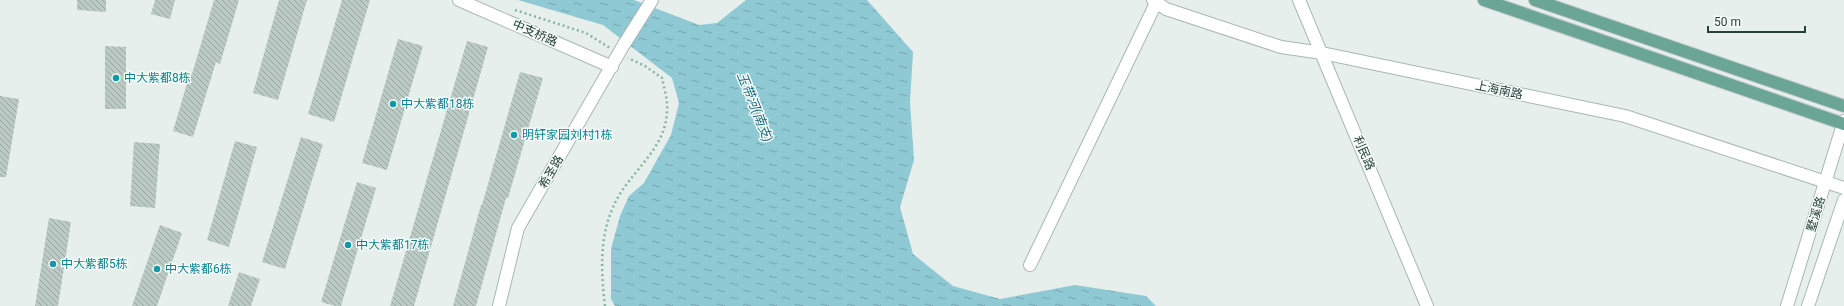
<svg xmlns="http://www.w3.org/2000/svg" width="1844" height="306" viewBox="0 0 1844 306" font-family="Roboto,'Noto Sans SC',sans-serif">
<style>
.water{fill:url(#water-ripples)}
.building{fill:url(#building-back-hatch)}
.lines{fill:none;stroke-linecap:round;stroke-linejoin:round}
.minor-casing{stroke:#a8b8b2;stroke-width:14}
.major-casing{stroke:#c2cac8;stroke-width:14}
.path{stroke:#86b3a5;stroke-width:2.5;stroke-dasharray:2 3;stroke-linecap:butt}
.minor{stroke:#fff;stroke-width:12}
.major{stroke:#6aa596;stroke-width:12}
.culture-dot{fill:#0f9aa8;stroke:#f7fbf9;stroke-width:1.5}
.labels{text-anchor:middle;dominant-baseline:central;stroke-width:3;stroke-linejoin:round;paint-order:stroke}
.street-label{font-size:12px;fill:#24423a;stroke:#f7fbf9}
.culture-label{font-size:12px;fill:#0d838f;stroke:#f7fbf9;text-anchor:start}
.water-label{font-size:13px;font-style:italic;fill:#1c6f80;stroke:#f7fbf9}
</style>
<defs>
<pattern id="water-ripples" width="26" height="14" patternUnits="userSpaceOnUse"><rect width="26" height="14" fill="#8ec9d4"/><path d="M2 4q2-2 4 0t4 0M15 11q2-2 4 0t4 0" fill="none" stroke="#74a5ad"/></pattern>
<pattern id="building-back-hatch" width="6" height="6" patternUnits="userSpaceOnUse"><rect width="6" height="6" fill="#bbcac4"/><path d="M-1 5l2 2M0 0l6 6M5-1l2 2" fill="none" stroke="#98a6a0"/></pattern>
</defs>
<rect width="100%" height="100%" fill="#e6efeb"/>
<path class="water" d="M518,0H634L699,25L717,23L746,0H867L913,52L910,102L914,160L900,207L913,254L953,286L1000,299L1075,285L1146,296L1156,306H615L611,299V249L620,216L629,196L644,183L671,135L679,103L672,78L603,25Z"/>
<path class="building" d="M77,0H106V12L77,10Z
M155,0H175L170,19L151,14Z
M214,0H239L220,64L216,62L193,137L173,131L190,73L192,74Z
M279,0H307L278,100L253,93Z
M342,0H370L334,122L308,114Z
M398,39L423,46L387,170L362,163Z
M467,41L488,47L414,306H390Z
M105,46L126,47V109H105Z
M520,72L543,78L508,198H506L476,306H453L481,205H482Z
M0,96L19,99L6,177H0Z
M301,137L323,144L285,269L262,262Z
M235,141L257,147L229,247L207,240Z
M134,142L160,144L155,208L130,206Z
M357,182L376,188L341,306H335L321,302Z
M49,218L71,222L58,306H35Z
M160,225L182,233L157,306H132Z
M239,272L260,279L251,306H228Z"/>
<g class="lines">
<g class="minor-casing">
<path id="minor" d="M459,0L612,67
M1153,0L1166,9L1281,47L1322,53L1625,116L1844,188
M1299,0L1427,306
M1030,265L1156,3
M499,306L518,228L623,46L652,0
M1787,306L1844,121
M1808,306L1844,200"/>
</g>
<g class="major-casing">
<path id="major" d="M1484,0L1844,124
M1535,0L1844,106"/>
</g>
<path class="path" d="M515,10L586,33L610,48
M605,306C601,272 599,237 614,205C629,172 666,150 667,111C668,100 664,88 662,78L645,66L628,58"/>
<use href="#minor" class="minor"/>
<use href="#major" class="major"/>
</g>
<g class="culture-dot">
<circle cx="116" cy="78" r="4"/>
<circle cx="393" cy="104" r="4"/>
<circle cx="514" cy="135" r="4"/>
<circle cx="348" cy="245" r="4"/>
<circle cx="53" cy="264" r="4"/>
<circle cx="157" cy="269" r="4"/>
</g>
<g class="labels">
<g class="street-label">
<text transform="translate(535 33) rotate(24)">中支桥路</text>
<text transform="translate(1499 90) rotate(12)">上海南路</text>
<text transform="translate(1364 153) rotate(67)">利民路</text>
<text transform="translate(551 172) rotate(-60)">希圣路</text>
<text transform="translate(1816 214) rotate(-73)">墅溪路</text>
</g>
<g class="culture-label">
<text x="124" y="78">中大紫都8栋</text>
<text x="401" y="104">中大紫都18栋</text>
<text x="522" y="135">明轩家园刘村1栋</text>
<text x="356" y="245">中大紫都17栋</text>
<text x="61" y="264">中大紫都5栋</text>
<text x="165" y="269">中大紫都6栋</text>
</g>
<g class="water-label">
<text transform="translate(755 107) rotate(68)">玉带河(南支)</text>
</g>
</g>
<path d="M1708 26v6h97v-6" fill="none" stroke="#24423a" stroke-width="2"/>
<text x="1714" y="26" font-size="12" fill="#24423a" stroke="#f7fbf9" stroke-width="3" paint-order="stroke">50 m</text>
</svg>
